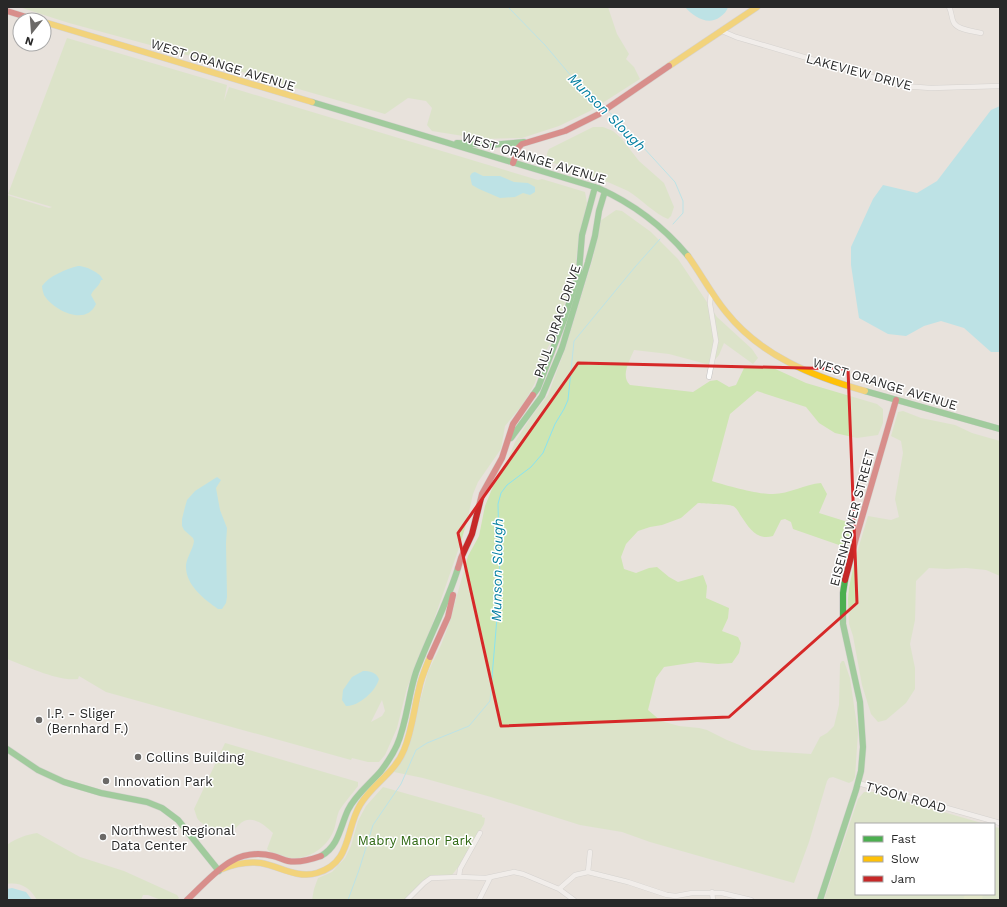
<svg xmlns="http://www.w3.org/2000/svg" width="1007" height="907" viewBox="0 0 1007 907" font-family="'Work Sans',sans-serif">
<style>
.green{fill:#cee5b2;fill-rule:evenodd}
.pitch{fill:#dceaaf}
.water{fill:#8ae3f0}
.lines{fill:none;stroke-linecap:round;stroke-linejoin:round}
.stream{stroke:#8ae3f0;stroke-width:1}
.street-casing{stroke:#c0bfbf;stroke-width:5.5}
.fast-casing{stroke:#c0bfbf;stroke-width:7}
.slow-casing{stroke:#c0bfbf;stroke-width:7}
.jam-casing{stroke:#c0bfbf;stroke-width:7}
.street{stroke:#fcfbfa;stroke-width:4.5}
.fast{stroke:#4caf50;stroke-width:6}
.slow{stroke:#ffc107;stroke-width:6}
.jam{stroke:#c62828;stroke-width:6}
.marked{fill:none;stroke:#d62828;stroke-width:3;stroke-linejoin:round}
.poi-dot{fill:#6b6967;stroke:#fff;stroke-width:1.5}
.labels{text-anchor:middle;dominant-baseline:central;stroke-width:3;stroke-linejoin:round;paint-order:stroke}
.street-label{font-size:13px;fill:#282828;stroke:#fff}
.poi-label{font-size:13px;fill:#282828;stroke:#fff;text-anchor:start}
.park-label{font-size:13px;fill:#306914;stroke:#fff}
.water-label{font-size:14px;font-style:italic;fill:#037fa1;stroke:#fff}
</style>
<rect width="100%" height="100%" fill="#e8e2dc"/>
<path class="green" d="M19,7H608L617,34L629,54L626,59L634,67L640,79L590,111L559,126L522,138L482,139L432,131L427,125L432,108L426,101L408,98L385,114L257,77L220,64L69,23Z
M67,38L227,85L224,101L229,87L538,180L542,179L585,192L587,203L577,252L575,269L556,332L543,357L535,383L524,403L505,426L501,449L478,482L473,494L467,521L460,545L423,651L407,688L397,728L385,755L379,762H368L352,758L351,760L106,692L79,676L78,679C59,682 26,666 7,659V195L49,208L52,207L8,194ZM382,700L385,711L382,716L371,722Z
M593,127H603L613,131L621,138L639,161L664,183L674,207L671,216L668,219C655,214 641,199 628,191C603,179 576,170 550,162C546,157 546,154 549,149Z
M616,210L622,211L651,232L678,259L717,317L752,349L758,358L753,364L724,343L719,355L710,365L669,354L634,350C630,360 620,376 630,385L693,392L710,381L717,380L729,387L736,385L745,366L771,367L806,383L877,404L883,409V423L878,435L857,438L835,433L819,423L806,407L757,391L730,414L712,481C724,485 760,495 773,494C789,494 805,484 821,483L827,494L819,513L851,523L853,531L847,543L839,545L793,529L791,522L785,519L781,520L773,536C757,541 749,528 741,516C739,513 737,508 733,506C728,504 706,504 698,503L681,518L662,525L650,527L638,531L626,544L621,557L624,569L636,573L649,568L657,567L669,577L678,582L703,575L707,586L706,598L729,608L728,618L722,631L738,637L741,643L739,653L732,663L718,664L697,662L664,667L656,678L648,710L661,721L679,726L699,728L707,730L727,740L752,750L811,754L820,737L827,733L834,726L839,705L840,664L842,661H844L850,678L858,733L855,777L853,781L849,783L833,777L829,778L827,781L809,842L794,883L650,842L622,832L580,825L491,797L423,778L394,772L405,754L410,738L428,672L441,645L449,624L468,556L479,536L485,506L494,484L508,459L515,442L531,417L548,395L565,349L593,258L600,221Z
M903,411L921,418L955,425L972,433L1000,441V576L986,570L966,568L947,569L929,568L916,581L915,620L910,644L915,668V689L906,703L886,720L878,722L871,714L862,685L853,636L849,624L848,599L849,588L855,559L868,516L891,520L899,517L895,499L903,453L901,441L891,436L898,412Z
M225,743L358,782V786C352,794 344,803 339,811C336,818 336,826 333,832C325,850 305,861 287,858C280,857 271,854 267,849L273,833C266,826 254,816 244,821C240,823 237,827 234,830C222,829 204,829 197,818C196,815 195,811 194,809Z
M383,787L482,815V817L485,818L484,824L459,866L452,875H435L429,877L406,900H312L314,889L318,878L332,872L345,858L351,846L358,821L366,806Z
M864,792H874L985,824H856V894H994V827L1000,828V900H824L858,799Z
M37,833L80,857L124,871L177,895L179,898L177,900H161L148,895H143L141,900H37C30,888 21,882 7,884V845C16,838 26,835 37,833Z"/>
<path class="pitch" d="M965,894H983L982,900H963Z"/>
<path class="water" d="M685,7H728C727,11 724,14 720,17C708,26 694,17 685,7Z
M1000,106V143L999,150L1000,151V352H991L964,328L941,321L924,326L906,336L888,334L859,318L851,265V247L873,199L883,185L917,193L937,181L991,110Z
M475,172L483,176H500L514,182L528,183L535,187V192L530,195L523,193L515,197L500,198L479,189L472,185L470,176L472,173Z
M78,266C86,266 101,273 103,280H101C99,287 93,289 91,295L96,304C86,327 53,310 44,295C43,292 42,288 42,286C49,276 66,269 78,266Z
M217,477L221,480L216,488L220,510L227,528L226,543L227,597L226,603L222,609H218C204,599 185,585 186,565C187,557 193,549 194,541L193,538L184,530L182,526V519L185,507L187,500L195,491Z
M363,671C370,671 376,672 379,679C376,691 358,707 346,706L342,700L343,690L352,677Z
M12,888L26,892L32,900H7V889Z"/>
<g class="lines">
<path class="stream" d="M508,7L545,45L577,83L604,107
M608,111L620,122L675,182L683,201V213L673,224
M348,900L359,870L373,825L401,784L416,750L427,743L469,726L490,701L500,582L498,504L501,493L507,485L531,467L543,453L555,424L564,409L568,400L574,341L635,267L660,239"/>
<g class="street-casing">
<path id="street" d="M949,7C952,12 951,18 954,23C958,30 973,31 981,33
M722,31L736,37L902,86L931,88L1000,86
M709,377L716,341L710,304L711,291
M858,783L1000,823
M588,872L590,852
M459,877L460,869L480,833
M559,889L575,875L588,872L628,882L667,895L676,896L692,893H722L751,900
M712,892L713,900
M407,900L424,883L431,878L459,877L486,878L514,872L523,874L559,889L574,900
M479,900L490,878"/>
</g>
<g class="fast-casing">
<path id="fast" d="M312,102L598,188C634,204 663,226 688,256
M457,143L491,145L524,142
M865,391L1000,429
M533,395L538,388L564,320L579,271L582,235L595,187
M511,438L542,396L562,348L588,262L595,236L599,211L605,191
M7,749L38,770L64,782L101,793L147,802L162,808L178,820L219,871
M321,856C339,846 340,827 348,810C355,795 370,784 381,771C387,763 393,754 397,745C407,722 408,696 416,672C429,637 447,604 458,568
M820,900L856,790L861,771L863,747L860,702L843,624V593L845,580"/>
</g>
<g class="slow-casing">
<path id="slow" d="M44,22L312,102
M669,66L757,7
M688,256C701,274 712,295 726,312C761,356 812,376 865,391
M222,869C234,864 247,861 261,863C279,866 297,879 317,873C352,863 345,830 360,805C372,784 395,773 404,750C412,731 414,709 419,689C421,678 426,667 430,657"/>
</g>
<g class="jam-casing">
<path id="jam" d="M7,11L36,20
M513,163L518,148L522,144L565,131L599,114L669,66
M458,568L461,558L472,534L482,494L502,458L513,424L533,395
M845,580L856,538L896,400
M430,657L448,617L453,595
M187,900C213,876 233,846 273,856C278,857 283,860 288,861C299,863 310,860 321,856"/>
</g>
<use href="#street" class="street"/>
<use href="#fast" class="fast"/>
<use href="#slow" class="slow"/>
<use href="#jam" class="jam"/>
</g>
<path d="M0 0H1007V907H0ZM578,363L848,369L857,603L729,717L501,726L458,533Z" fill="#e8e2dc" fill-opacity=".55" fill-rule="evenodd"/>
<path class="marked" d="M578,363L848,369L857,603L729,717L501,726L458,533Z"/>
<g class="poi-dot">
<circle cx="39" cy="720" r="4"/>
<circle cx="138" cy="757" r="4"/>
<circle cx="106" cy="781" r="4"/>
<circle cx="103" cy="837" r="4"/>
</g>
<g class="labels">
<g class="street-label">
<text transform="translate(223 65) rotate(17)">WEST ORANGE AVENUE</text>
<text transform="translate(859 72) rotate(15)">LAKEVIEW DRIVE</text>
<text transform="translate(534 158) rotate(17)">WEST ORANGE AVENUE</text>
<text transform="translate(557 321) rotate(-71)">PAUL DIRAC DRIVE</text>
<text transform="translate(885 384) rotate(17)">WEST ORANGE AVENUE</text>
<text transform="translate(852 518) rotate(-75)">EISENHOWER STREET</text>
<text transform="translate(906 797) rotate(16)">TYSON ROAD</text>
</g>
<g class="poi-label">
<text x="47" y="713">I.P. - Sliger<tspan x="47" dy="15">(Bernhard F.)</tspan></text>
<text x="146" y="757">Collins Building</text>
<text x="114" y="781">Innovation Park</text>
<text x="111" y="830">Northwest Regional<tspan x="111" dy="15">Data Center</tspan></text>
</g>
<g class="park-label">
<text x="415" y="840">Mabry Manor Park</text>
</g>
<g class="water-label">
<text transform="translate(607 112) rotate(45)">Munson Slough</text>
<text transform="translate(497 570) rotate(-89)">Munson Slough</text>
</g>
</g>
<rect width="1007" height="907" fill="none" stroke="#282828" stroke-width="16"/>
<rect x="855" y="823" width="140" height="72" fill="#ffffff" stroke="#a9a9a9"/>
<rect x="863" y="836" width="20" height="6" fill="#4caf50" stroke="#a9a9a9"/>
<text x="891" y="843" font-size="12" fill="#282828">Fast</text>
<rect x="863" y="856" width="20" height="6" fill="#ffc107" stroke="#a9a9a9"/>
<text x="891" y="863" font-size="12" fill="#282828">Slow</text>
<rect x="863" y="876" width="20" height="6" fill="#c62828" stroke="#a9a9a9"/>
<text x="891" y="883" font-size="12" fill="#282828">Jam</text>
<g transform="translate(32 32) rotate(197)"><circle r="19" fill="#ffffff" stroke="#a9a9a9"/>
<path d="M0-3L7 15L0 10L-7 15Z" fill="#6b6967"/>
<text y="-6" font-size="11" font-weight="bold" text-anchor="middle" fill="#282828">N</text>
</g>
</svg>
